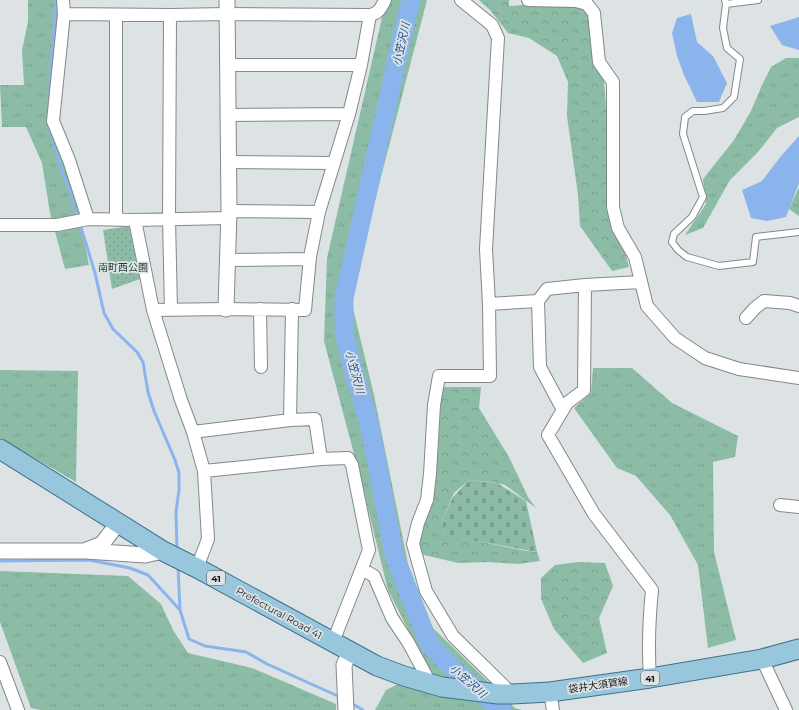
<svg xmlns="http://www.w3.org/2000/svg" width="799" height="710" viewBox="0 0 799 710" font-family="Montserrat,'Noto Sans JP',sans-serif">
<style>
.grass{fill:url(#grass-tufts)}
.forest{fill:url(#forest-crowns)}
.cemetery{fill:url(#cemetery-stones)}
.park{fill:url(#park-dots)}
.water{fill:#8ab4eb}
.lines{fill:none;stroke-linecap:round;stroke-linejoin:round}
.stream{stroke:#8ab4eb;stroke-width:3}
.river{stroke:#8ab4eb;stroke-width:19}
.service-casing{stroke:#838889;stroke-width:8}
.minor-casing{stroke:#838889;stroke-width:14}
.tertiary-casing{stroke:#838889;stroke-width:17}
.primary-casing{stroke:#3f718b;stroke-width:21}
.service{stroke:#fff;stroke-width:6}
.minor{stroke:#fff;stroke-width:12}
.tertiary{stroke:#fff;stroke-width:15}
.primary{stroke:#98c6dd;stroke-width:19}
.labels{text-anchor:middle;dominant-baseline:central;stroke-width:3.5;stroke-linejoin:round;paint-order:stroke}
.shield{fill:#dde3e4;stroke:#535657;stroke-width:1}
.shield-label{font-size:9px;font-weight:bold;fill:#181a1b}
.park-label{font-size:10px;fill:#1c3f31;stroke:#dde3e4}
.street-label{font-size:10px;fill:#181a1b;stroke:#dde3e4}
.water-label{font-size:11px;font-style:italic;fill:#1b5193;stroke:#dde3e4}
</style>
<defs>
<pattern id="grass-tufts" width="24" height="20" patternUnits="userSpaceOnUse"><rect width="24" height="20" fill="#8cbca6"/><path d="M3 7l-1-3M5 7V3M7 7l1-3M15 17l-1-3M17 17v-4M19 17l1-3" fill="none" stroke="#78a18e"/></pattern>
<pattern id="forest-crowns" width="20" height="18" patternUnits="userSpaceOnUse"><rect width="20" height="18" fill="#8cbca6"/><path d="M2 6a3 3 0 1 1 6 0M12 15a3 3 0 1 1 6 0" fill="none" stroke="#78a18e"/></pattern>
<pattern id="cemetery-stones" width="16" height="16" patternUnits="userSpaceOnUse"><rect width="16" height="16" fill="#8cbca6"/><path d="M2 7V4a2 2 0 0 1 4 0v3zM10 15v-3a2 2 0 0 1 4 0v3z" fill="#78a18e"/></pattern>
<pattern id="park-dots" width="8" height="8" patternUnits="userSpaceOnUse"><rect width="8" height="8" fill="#8cbca6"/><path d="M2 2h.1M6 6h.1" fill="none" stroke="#78a18e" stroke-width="1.8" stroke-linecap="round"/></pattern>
</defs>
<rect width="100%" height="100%" fill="#dde3e4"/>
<path class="grass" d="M28,0H63L57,132L78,210L89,265L65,269L50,213L42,163L26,127H2L0,85H24L22,50L28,22Z
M386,0H427L350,296L374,395L408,564L433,628L515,708L522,710H375L386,690L428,669L388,590L362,484L324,341L327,258Z
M786,58H799V117L777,128L758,152L730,180L703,228L685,235L706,204L703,179L734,140L751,111L762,85L771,67Z
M799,187V216L789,209Z
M593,368H632L672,403L738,436L735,457L713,462L714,552L736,640L708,648L698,565L670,515L636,476L617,468L574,408L591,393Z
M0,370L78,371L76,482L0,438Z
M0,571L128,576L161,604L173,630L188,653L252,668L336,704V710H41L31,708L0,622Z"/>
<path class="forest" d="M479,0H509V6L576,1L594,13L603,67L613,207L629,267L612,271L580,226L578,195L567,116L568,82L557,56L529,38L508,33L490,10Z
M442,387H481L479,408L509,457L528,497L536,508L505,485L492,482L469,480L454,493L442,521L444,534L521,550L537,552L540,561L518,564L488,562L458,563L420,554L419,541L433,495L438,453Z
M579,562L605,563L613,586L599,618L607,653L583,663L554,629L541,599V578L555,565Z"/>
<path class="cemetery" d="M469,480L497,483L526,501L537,552L444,535L442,521L453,497Z"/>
<path class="park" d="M129,226L140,279L112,289L103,230Z"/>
<path class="water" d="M691,14L697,42L713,56L727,83L719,102H697L684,75L677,56L672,33L677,18Z
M799,17V50L782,45L770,26Z
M799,136V183L786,217L767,221L751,218L742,190L762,181L781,156Z"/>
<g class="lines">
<path class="stream" d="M49,106L51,70L56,0
M48,121V124L65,180L70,190L74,209L78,219
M80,224L95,273L104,313L113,329L137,352L143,362L148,392L154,411L175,460L179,473V490L176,512L177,550
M0,561L89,560L130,568L148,575L180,610
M178,566L180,610L189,639L205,646L246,652L267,664L340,697
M351,703L363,710"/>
<path class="river" d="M411,0L404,28L344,298V331L352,365L371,431L394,555L421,624L430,645L457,673L502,710"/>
<g class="service-casing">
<path id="service" d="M725,0L726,4L723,28L727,48L740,59L734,97L723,108L704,111H693L685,117L683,134L703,197L692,217L674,234L672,242L678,250L687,257L719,266L753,262L756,237L799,232
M726,4L758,0"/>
</g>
<g class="minor-casing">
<path id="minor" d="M63,0L64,14L53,121L69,160L88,219
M461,0L492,25L498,38L486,249L489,304L490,376H439L434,405L430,474L427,500L418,523L413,544L426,591L453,636L512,694
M528,0L576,1L587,4L594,13L599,62L613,82V207L618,228L635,257L647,306L675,338L705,358L739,369L799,378
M64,14L170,15L227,14L370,15C379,13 381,8 385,0
M170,15L169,219L171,310
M227,65H361
M227,115L349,114
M228,162L334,163
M229,211L319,212
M116,219V15
M135,220L153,310L181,400L193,432L204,471L208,539L197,568
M0,225H57L88,219L135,220L228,218
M227,260L310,259
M585,285L584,390L567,403L548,435L594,514L652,590C649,620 648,649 650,678
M538,301L540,367L563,410
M489,304L538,301L547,289L585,285L641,282
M260,309L261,367
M153,310L226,309L305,310L310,257L319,212L349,114L361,65L370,15
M746,318L755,308L764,301L790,303L799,306
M290,420L292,309
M193,432L290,420L315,419L321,459
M204,471L321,459L348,458L352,465L369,550L333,642
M780,505L799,507
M362,569L374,576L392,618L408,642L421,666L430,683
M762,659L786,710
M0,662L18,710
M550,692L553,710"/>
</g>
<g class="tertiary-casing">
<path id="tertiary" d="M226,309L229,211L227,0
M87,550L102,544L118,523
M0,551H86L145,555L163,551
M346,710L344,665L350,652"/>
</g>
<g class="primary-casing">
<path id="primary" d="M0,449L163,551L197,568L377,666L404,676L442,687L498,694H512L550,692L650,678L762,659L799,649"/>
</g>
<use href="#service" class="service"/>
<use href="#minor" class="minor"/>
<use href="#tertiary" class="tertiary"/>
<use href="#primary" class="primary"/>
</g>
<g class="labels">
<g class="shield">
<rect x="207" y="571" width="18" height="14" rx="3"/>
<rect x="641" y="671" width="18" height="14" rx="3"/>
</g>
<g class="shield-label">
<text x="216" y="578">41</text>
<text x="650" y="678">41</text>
</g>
<g class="park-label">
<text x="123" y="267">南町西公園</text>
</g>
<g class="street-label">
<text transform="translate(279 613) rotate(29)">Prefectural Road 41</text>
<text transform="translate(598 685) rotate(-8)">袋井大須賀線</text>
</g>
<g class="water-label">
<text transform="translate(401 44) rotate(-77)">小笠沢川</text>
<text transform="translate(355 372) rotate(75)">小笠沢川</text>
<text transform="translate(468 681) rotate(41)">小笠沢川</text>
</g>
</g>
</svg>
